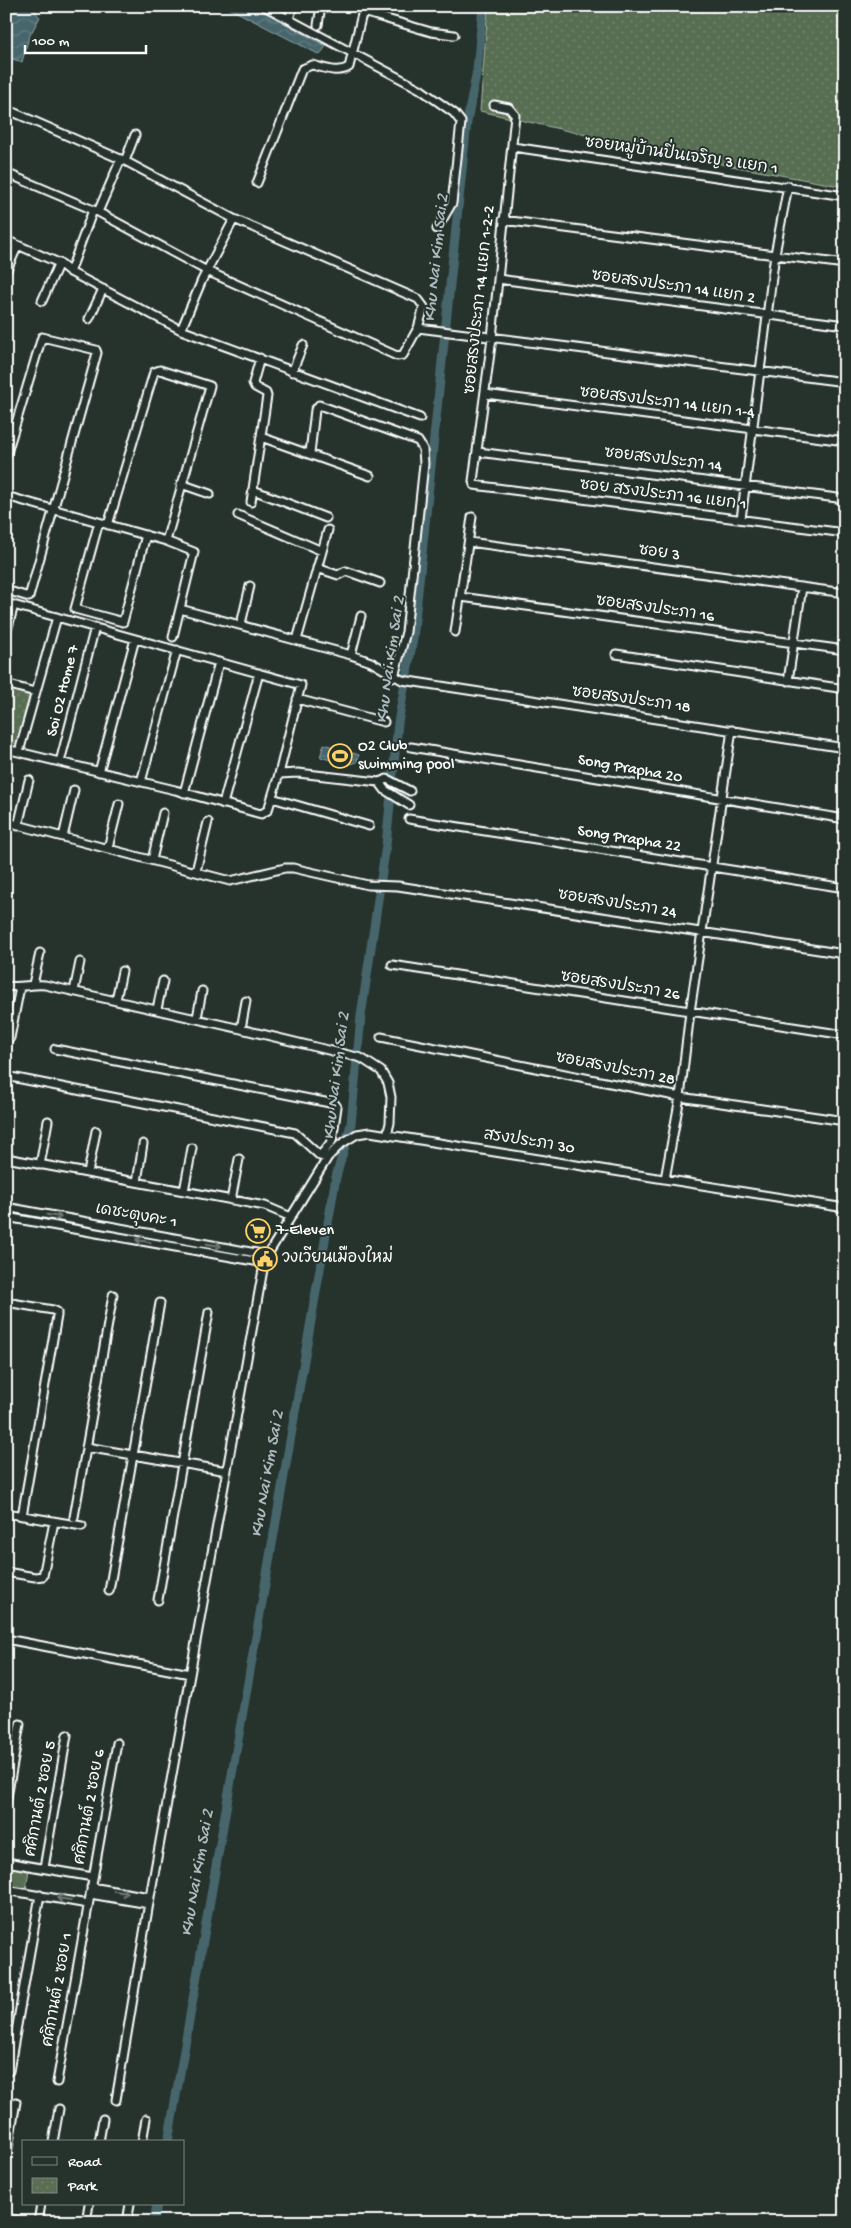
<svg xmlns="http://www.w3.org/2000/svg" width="851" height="2228" viewBox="0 0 851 2228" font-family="'Gochi Hand','Playpen Sans Thai',sans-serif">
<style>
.grass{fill:#596e52;stroke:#acb6a8}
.park{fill:url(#park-dots);stroke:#acb6a8}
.water{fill:url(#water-waves);stroke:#90a3a7}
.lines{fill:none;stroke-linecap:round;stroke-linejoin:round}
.canal{stroke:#46666c;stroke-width:9}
.street-casing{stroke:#fff;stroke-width:11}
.street{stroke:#26332d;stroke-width:7}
.oneway{stroke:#727a76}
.labels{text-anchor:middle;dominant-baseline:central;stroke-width:4;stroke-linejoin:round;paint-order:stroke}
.street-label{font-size:16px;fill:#fff;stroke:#26332d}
.poi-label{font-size:16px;fill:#fff;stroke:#26332d;text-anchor:start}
.water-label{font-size:18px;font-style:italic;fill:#acbabd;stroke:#26332d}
</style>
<defs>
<pattern id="park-dots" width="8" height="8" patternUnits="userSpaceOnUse" patternTransform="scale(1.25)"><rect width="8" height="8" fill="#596e52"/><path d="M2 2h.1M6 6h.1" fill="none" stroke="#72846c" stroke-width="1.8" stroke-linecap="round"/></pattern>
<pattern id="water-waves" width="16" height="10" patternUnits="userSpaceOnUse" patternTransform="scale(1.25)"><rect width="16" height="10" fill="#46666c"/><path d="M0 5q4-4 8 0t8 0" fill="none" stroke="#627d82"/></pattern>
</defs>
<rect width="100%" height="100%" fill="#26332d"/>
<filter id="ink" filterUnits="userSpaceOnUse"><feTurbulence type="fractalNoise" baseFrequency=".02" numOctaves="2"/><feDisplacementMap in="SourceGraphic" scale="10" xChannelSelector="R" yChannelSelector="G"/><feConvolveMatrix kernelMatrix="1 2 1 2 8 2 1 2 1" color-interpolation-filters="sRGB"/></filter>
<g filter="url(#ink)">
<path class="grass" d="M6,1866L29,1869L26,1890L6,1886Z"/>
<path class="park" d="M488,6H845V187L688,158L480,111Z
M6,689L30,695L16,744L6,741Z"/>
<path class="water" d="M6,6H36V13L40,17L29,37L22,62L6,57Z
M225,6H253L326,46L320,55Z
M324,744L359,755L357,762L348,765L320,757Z"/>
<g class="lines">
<path class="canal" d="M168,2142L336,1177L351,1124L361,1016L386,845L398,723L413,639L467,122L477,70L483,6
M154,2222L157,2204"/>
<g class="street-casing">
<path id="street" d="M264,6L420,89L454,113L461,122L452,203L437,229
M363,12L431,32L454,35
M289,19L293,6
M318,25L321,6
M494,105L509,108L515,115L492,338L473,481L474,485L845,533
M6,109L125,161L234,219L418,299L424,307L418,328L403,355L397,356L207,271L98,212L6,173
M513,147L845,196
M125,161L135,135
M257,183L302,69L312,65C325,68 337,74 349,67L364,6
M98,212L121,159
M503,220L845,264
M6,240L59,263L70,272L181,330L420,418
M6,272L18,245
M70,272L93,210
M498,279L845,325
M42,301L59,263
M89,319L103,289
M418,328L845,382
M181,330L202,280L234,219
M292,372L303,345
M485,394L845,441
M261,437L370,476
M478,452L845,499
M310,453L315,410L319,405L418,441L423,449L424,464L406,632L394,677
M6,456L42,337L96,350L97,353L29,597L6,590
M181,484L210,494
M253,490L326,518
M6,496L166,541L194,552L173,637
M251,502L267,396L266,393L255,387L253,383L260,358
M238,515L322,551
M741,519L775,254L788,186
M99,522L75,609L123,622L146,535
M108,525L154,372L160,370L210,386L166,541
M469,542L845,593
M317,568L338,575L346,571L380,583
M461,597L845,650
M6,603L301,685L279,774
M180,609L351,655L371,662L402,680L845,748
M241,624L250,586
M455,632L472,517
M6,634L14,605
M297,640L328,530
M616,654L845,689
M351,655L361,616
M788,681L802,587
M6,684L35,692
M297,699L384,722
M411,747L845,819
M6,749L175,790L261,814L268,810L279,774L298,773L379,782
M19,752L57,617
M60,762L95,627
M99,772L135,639
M141,782L177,650
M184,793L219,662
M272,798L369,826
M223,804L259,673
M409,805L385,790L379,782L387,779L410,791
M409,819L845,888
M6,822L230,881L285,868H293L368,885L398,886L845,954
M18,826L29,780
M63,837L74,790
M108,848L119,804
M152,860L163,813
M196,871L208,822
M392,965L845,1035
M33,984L40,953
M6,986C20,988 31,984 45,985L241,1029L361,1058L381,1071L388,1083L391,1097L390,1123L387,1135
M74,991L80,962
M116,1000L122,971
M157,1009L163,981
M197,1018L202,991
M241,1029L246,1001
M381,1037L680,1097L845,1121
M10,1038L20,987
M55,1049L335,1104L337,1107L332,1141L320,1156
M6,1076L295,1133L320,1156L325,1157
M6,1158L265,1206L291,1217
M40,1165L48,1121
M88,1173L96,1131
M665,1179L680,1097L690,1012L732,730
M137,1182L143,1144
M184,1191L192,1148
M231,1200L239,1159
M6,1207L262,1254
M6,1217L260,1262L264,1264L270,1261V1257L268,1254H262L259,1258L260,1262
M268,1254L328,1157L341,1144L357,1134L370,1132L845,1208
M6,1302L53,1310L57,1312V1316L22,1516
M86,1447L227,1471
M6,1513L82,1526
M74,1517L113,1295
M6,1572L35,1577L43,1576L54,1522
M109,1591L160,1303
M158,1600L209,1312
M6,1639L190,1674
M6,1803L20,1724
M6,1862L93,1877
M44,1868L67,1735
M91,1887L150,1897
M6,1890L88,1904
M90,1894L149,1904
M9,2071L40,1895
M57,2082L117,1743
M116,2100L150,1897L264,1264
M53,2142L59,2109
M99,2142L103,2119
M142,2142L146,2119
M6,2159L16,2102
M6,2218L24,2222
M38,2222L41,2204
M86,2222L89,2204
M127,2222L130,2204"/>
</g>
<use href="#street" class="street"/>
</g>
<defs><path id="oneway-shaft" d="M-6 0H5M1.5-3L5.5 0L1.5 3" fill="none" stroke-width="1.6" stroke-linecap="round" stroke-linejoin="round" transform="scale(1.25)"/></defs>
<g class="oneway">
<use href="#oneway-shaft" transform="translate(54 1216) rotate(10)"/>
<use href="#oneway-shaft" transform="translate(143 1241) rotate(-170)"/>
<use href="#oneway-shaft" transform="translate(214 1245) rotate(10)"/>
<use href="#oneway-shaft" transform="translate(121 1892) rotate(10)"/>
<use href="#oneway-shaft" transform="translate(64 1899) rotate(-170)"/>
</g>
</g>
<defs>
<g id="stadium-ring" transform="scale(1.25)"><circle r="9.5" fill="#26332d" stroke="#ffd166" stroke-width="1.5"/><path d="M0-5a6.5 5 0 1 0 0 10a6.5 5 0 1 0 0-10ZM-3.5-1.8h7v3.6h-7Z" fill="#ffd166"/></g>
<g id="supermarket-ring" transform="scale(1.25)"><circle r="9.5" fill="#26332d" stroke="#ffd166" stroke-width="1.5"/><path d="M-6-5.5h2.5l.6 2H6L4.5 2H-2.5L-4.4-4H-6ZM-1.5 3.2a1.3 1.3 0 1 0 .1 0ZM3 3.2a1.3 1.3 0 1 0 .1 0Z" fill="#ffd166"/></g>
<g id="civic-ring" transform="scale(1.25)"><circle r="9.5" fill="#26332d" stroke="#ffd166" stroke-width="1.5"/><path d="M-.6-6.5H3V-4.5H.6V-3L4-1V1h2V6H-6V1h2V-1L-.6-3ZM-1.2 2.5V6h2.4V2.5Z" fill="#ffd166"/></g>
</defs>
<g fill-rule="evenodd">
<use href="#stadium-ring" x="340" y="756"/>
<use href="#supermarket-ring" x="258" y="1231"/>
<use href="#civic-ring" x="265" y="1259"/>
</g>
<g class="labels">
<g class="street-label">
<text transform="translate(681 157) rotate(8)">ซอยหมู่บ้านปิ่นเจริญ 3 แยก 1</text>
<text transform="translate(673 288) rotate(8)">ซอยสรงประภา 14 แยก 2</text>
<text transform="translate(481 300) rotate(-84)">ซอยสรงประภา 14 แยก 1-2-2</text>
<text transform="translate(667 404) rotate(7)">ซอยสรงประภา 14 แยก 1-4</text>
<text transform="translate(663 461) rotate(7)">ซอยสรงประภา 14</text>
<text transform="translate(663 496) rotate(7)">ซอย สรงประภา 16 แยก 1</text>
<text transform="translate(659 554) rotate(8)">ซอย 3</text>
<text transform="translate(655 610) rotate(8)">ซอยสรงประภา 16</text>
<text transform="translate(64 691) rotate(-76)">Soi O2 Home 7</text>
<text transform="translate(631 701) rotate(8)">ซอยสรงประภา 18</text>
<text transform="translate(630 770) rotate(10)">Song Prapha 20</text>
<text transform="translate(629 840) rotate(9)">Song Prapha 22</text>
<text transform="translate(617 905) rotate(9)">ซอยสรงประภา 24</text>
<text transform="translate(620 987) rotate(9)">ซอยสรงประภา 26</text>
<text transform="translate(615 1070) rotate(11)">ซอยสรงประภา 28</text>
<text transform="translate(529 1143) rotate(9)">สรงประภา 30</text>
<text transform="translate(136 1217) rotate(10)">เดชะตุงคะ 1</text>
<text transform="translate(42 1799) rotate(-80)">ศศิกานต์ 2 ซอย 5</text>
<text transform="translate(91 1807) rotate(-80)">ศศิกานต์ 2 ซอย 6</text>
<text transform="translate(59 1990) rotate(-80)">ศศิกานต์ 2 ซอย 1</text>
</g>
<g class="poi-label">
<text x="358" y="747">O2 Club<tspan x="358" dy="18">swimming pool</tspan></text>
<text x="276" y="1231">7-Eleven</text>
<text x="282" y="1259">วงเวียนเมืองใหม่</text>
</g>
<g class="water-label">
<text transform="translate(437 258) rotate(-84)">Khu Nai Kim Sai 2</text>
<text transform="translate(391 660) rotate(-82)">Khu Nai Kim Sai 2</text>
<text transform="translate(337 1076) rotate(-83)">Khu Nai Kim Sai 2</text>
<text transform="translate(268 1474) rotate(-80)">Khu Nai Kim Sai 2</text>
<text transform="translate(198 1873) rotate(-80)">Khu Nai Kim Sai 2</text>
</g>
</g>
<rect width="851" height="2228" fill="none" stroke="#26332d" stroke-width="25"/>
<rect x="12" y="12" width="826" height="2203" fill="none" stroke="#fff" stroke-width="2" filter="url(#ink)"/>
<rect x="22" y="2140" width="162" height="65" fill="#26332d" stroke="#7d8581"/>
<rect x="32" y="2157" width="25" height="8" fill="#26332d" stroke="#7d8581"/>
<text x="68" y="2166" font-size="15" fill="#ffffff">Road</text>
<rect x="32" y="2178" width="25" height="15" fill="url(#park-dots)" stroke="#7d8581"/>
<text x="68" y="2190" font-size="15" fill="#ffffff">Park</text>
<path d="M25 45v8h121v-8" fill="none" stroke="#ffffff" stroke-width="2.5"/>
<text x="32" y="45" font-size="15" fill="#ffffff" stroke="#26332d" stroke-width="4" paint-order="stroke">100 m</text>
</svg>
